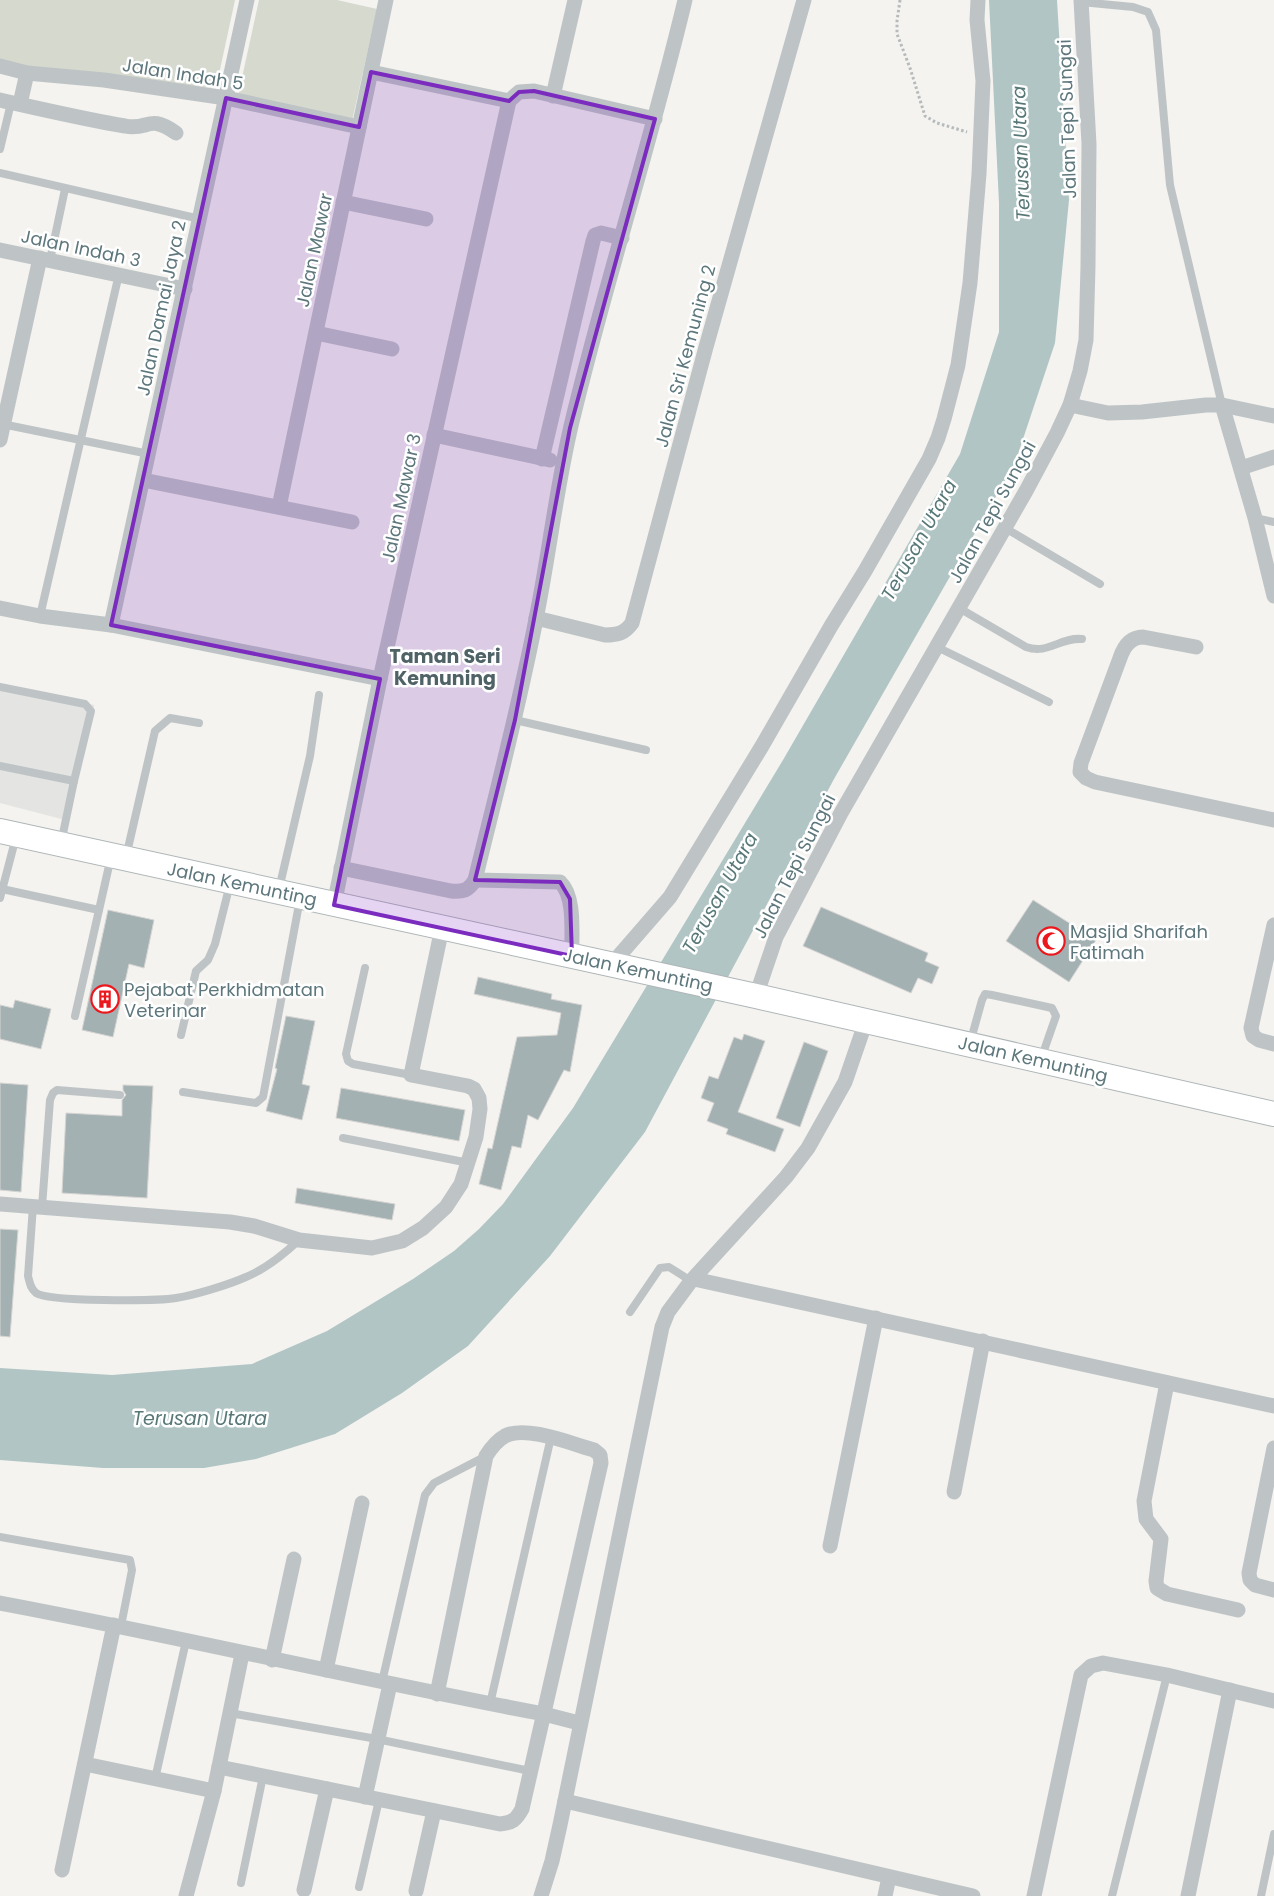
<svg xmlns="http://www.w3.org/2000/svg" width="1274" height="1896" viewBox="0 0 1274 1896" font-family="Poppins,sans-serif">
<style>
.built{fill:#e4e4e3}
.green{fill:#d5d9ce}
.water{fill:#b1c5c5}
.building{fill:#a4b1b3;stroke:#d5d4d2}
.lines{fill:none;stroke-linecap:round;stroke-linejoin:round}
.primary-casing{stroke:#afb6b8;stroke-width:26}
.path{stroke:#b5babb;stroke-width:3;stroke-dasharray:2.5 2.5;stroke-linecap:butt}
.lane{stroke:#bec4c6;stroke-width:8}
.street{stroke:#bec4c6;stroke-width:15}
.primary{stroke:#fff;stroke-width:24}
.marked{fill:#7b2cbf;fill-opacity:0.2;stroke:#7b2cbf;stroke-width:4;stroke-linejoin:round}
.labels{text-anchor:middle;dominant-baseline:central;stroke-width:5;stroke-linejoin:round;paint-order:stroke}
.street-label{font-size:18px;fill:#5d777c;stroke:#fff}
.poi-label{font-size:18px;fill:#5d777c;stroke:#fff;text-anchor:start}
.water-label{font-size:19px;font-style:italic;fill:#587878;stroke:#fff}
.neighbourhood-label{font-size:19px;font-weight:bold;fill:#4f6266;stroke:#fff}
</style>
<rect width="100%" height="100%" fill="#f4f3ef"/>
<!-- built -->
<path class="built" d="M0,684l94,21 -25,116 -69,-18z"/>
<!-- green -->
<g class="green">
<path d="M0,0h235l-19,88 -157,-14 -59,-10z"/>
<path d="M259,0h78l40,9 -25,112 -114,-25z"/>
</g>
<!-- water -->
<path class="water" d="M989,0h68l12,200 -14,143 -40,120 -181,316 -189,353 -95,124 -82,90 -66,47 -67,41 -79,25 -52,9h-101l-103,-8v-92l112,7 140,-11 75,-33 86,-52 41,-28 25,-22 24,-25 70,-96 210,-348 177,-306 39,-122v-129z"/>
<!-- building -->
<g class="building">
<path d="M1033,900l63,40 -27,42 -63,-41z"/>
<path d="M821,907l107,46 -3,8 14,6 -7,17 -14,-6 -7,15 -108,-47z"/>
<path d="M108,910l46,10 -10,48 -15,-4 -16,73 -31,-7z"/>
<path d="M478,977l74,17 -1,5 31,6 -12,67 -6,-2 -26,50 -10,-5 -7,33 -9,-2 -11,44 -22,-6 9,-36 4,1 25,-112 40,-2 4,-22 -87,-19z"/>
<path d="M15,1000l36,9 -10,40 -41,-10v-34l13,3z"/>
<path d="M286,1016l29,5 -13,63 8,2 -8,34 -36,-9 11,-42 -2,-1z"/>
<path d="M744,1034l21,7 -27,71 46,17 -9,23 -49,-18 2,-5 -21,-8 7,-18 -13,-5 8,-22 9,3 16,-42 8,3z"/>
<path d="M804,1042l24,9 -28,76 -24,-9z"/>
<path d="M0,1083l28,2 -7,107 -21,-2z"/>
<path d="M123,1085l30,1 -6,112 -85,-5 4,-80 56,3v-16l4,-5 -3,-5z"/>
<path d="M341,1088l124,22 -6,31 -123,-23z"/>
<path d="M297,1188l98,16 -3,16 -97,-17z"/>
<path d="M0,1229l18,1 -8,107 -10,-1z"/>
</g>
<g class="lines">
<!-- primary casing -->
<g class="primary-casing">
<path id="primary" d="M0,831l756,165 518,118"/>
</g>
<!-- path -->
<path class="path" d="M900,0l-3,21v13l13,34 15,48 12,7 30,9"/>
<!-- lane -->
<g class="lane">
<path d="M1081,2l52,5 15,5 8,18 14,155 52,220"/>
<path d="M0,149l11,-46"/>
<path d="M0,173l200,46"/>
<path d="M50,260l15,-71"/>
<path d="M2,424l147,30"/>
<path d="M1255,518l19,4"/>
<path d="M1005,528l95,56"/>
<path d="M959,608l67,39c22,8 34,-10 56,-8"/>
<path d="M40,616l79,-342"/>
<path d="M937,647l112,55"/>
<path d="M0,687l85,17 6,7 -17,70 -13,62"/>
<path d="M515,720l131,30"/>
<path d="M0,766l74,15"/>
<path d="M126,857l29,-126 15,-13 29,5"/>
<path d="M2,889l97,21"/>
<path d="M279,889l31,-133 9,-61"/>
<path d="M0,898l16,-61"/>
<path d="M365,968l-19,86 2,7 5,3 58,11"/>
<path d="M75,1016l36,-159"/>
<path d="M181,1035l15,-64 12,-11 7,-16 15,-60"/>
<path d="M970,1043l12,-43 3,-6 7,1 60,13 4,8 -15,43"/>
<path d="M183,1092l73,11 7,-6 37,-198"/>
<path d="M343,1138l126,25"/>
<path d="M33,1206l-5,70c2,7 2,12 8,17 12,9 122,8 140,5 19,-3 52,-13 70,-21 20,-8 37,-22 53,-37"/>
<path d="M42,1207l8,-107 3,-7 4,-3 63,5"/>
<path d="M630,1312l30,-44 9,-1 22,14"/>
<path d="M0,1537l130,23 2,10 -11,56"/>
<path d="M382,1682l43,-187 9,-12 52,-27"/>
<path d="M490,1704l61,-267"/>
<path d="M230,1713l147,26 153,32"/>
<path d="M155,1779l31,-138"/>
<path d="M241,1883l22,-107"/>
<path d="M359,1887l20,-87"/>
<path d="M1112,1896l55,-221"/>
<path d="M1261,1896l13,-62"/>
</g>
<!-- street -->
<g class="street">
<path d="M0,66l27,7 77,7 122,18 133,29"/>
<path d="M371,72l138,29"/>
<path d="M553,96l22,-96"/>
<path d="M0,100c42,9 83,19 125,26 24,5 23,-13 51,7"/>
<path d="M20,104l7,-31"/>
<path d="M343,202l83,17"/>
<path d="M0,250l185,39"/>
<path d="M316,333l76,16"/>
<path d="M1070,405l38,8 34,-1 64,-7h16l52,11"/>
<path d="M1222,405l33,113 19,78"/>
<path d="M434,435l116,25"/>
<path d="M0,440l40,-182"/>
<path d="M542,459l51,-218 2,-6 6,-2 21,5"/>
<path d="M1241,468l33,-11"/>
<path d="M143,480l209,42"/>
<path d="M279,507l107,-507"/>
<path d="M0,608l40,8 71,9 269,54"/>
<path d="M536,618l69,17c13,0 20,-2 27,-12l74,-276 98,-347"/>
<path d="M111,625l136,-625"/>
<path d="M1196,647l-53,-10c-12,0 -19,9 -23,21l-39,105 -1,9 6,6 9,4 179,38"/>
<path d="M341,868l110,23c12,1 17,0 24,-11 21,-86 44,-173 61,-261 13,-64 20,-129 35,-193 34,-143 80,-283 114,-426"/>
<path d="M475,880l85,2c16,15 11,53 12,74"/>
<path d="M334,905l46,-226 129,-578 10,-9 15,-1 121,28"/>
<path d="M1274,925l-23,103 2,8 6,4 15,4"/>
<path d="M611,965l59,-68 92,-151 69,-120 34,-55 64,-112 9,-21 6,-19 14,-54 12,-82 9,-109 4,-93 -6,-61 1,-20"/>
<path d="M756,996l20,-59 65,-124 185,-322 31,-58 13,-28 10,-34 6,-31 2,-74 1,-122 -8,-144"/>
<path d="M0,1204l230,18 24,4 45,14 73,8 30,-7 21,-13 23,-21 15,-23 15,-47 4,-28 -1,-11 -5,-9 -6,-3 -57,-11 31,-147"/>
<path d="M694,1279l580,127"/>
<path d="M1167,1383l-23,118 2,18 15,20 -5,42 1,7 10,6 71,16"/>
<path d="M1274,1448l-25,125 1,7 5,5 19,5"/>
<path d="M954,1492l29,-151"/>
<path d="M830,1546l46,-228"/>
<path d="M0,1603c182,34 362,77 544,111l35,9"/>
<path d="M272,1660l22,-101"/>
<path d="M326,1670l36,-167"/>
<path d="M85,1764l129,27"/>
<path d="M219,1767l281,57c12,-1 16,-4 22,-15l79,-346 -1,-8 -6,-5c-22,-6 -68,-25 -89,-14 -9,5 -14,12 -19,20l-49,238"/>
<path d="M365,1797l25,-113"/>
<path d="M565,1801l408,95"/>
<path d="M62,1870l52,-245"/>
<path d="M304,1890l23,-101"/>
<path d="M416,1891l18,-80"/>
<path d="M186,1896l28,-105 28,-137"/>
<path d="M541,1896l11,-35 8,-36 102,-498 6,-15 23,-31 95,-104 22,-29 37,-66 21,-61"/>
<path d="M885,1896l4,-19"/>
<path d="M1034,1896l47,-221 10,-9 12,-3 64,12 107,26"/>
<path d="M1188,1896l42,-206"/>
</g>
<!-- primary -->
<use href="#primary" class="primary"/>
</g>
<!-- marked area -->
<path class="marked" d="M371,72l138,29 10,-9 15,-1 121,28 -85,309 -55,292 -40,160 85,2 10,17 2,57 -238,-51 46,-226 -269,-54 115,-527 133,29z"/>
<!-- icons -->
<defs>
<g id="mosque-ring" transform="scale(1.4375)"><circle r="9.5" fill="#fff" stroke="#eb181e" stroke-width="1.5"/><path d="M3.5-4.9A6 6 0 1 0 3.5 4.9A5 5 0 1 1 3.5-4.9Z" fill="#eb181e"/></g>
<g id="building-ring" transform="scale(1.4375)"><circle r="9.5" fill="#fff" stroke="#eb181e" stroke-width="1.5"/><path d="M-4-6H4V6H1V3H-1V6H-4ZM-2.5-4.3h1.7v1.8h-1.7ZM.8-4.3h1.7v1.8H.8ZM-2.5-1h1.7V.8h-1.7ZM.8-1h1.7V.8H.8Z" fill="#eb181e"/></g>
</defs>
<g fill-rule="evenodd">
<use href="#mosque-ring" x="1051" y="941"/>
<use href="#building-ring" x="105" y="999"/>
</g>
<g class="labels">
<!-- street labels -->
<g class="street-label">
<text transform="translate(183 74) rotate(9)">Jalan Indah 5</text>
<text transform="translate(1067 119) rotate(-92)">Jalan Tepi Sungai</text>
<text transform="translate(81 248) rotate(12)">Jalan Indah 3</text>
<text transform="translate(314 250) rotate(-78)">Jalan Mawar</text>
<text transform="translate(161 308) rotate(-78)">Jalan Damai Jaya 2</text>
<text transform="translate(685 356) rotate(-75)">Jalan Sri Kemuning 2</text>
<text transform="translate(401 498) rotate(-78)">Jalan Mawar 3</text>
<text transform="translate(992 512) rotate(-61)">Jalan Tepi Sungai</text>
<text transform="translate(794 866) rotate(-63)">Jalan Tepi Sungai</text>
<text transform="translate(242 884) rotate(12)">Jalan Kemunting</text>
<text transform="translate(638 970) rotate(12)">Jalan Kemunting</text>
<text transform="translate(1033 1059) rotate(13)">Jalan Kemunting</text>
</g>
<!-- poi labels -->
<g class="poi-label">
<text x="1070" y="931">Masjid Sharifah<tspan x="1070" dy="21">Fatimah</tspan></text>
<text x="124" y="989">Pejabat Perkhidmatan<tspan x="124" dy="21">Veterinar</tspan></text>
</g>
<!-- water labels -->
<g class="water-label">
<text transform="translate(1021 153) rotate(-92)">Terusan Utara</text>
<text transform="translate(919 540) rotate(-61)">Terusan Utara</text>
<text transform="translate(720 893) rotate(-61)">Terusan Utara</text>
<text x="200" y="1418">Terusan Utara</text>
</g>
<!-- neighbourhood labels -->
<g class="neighbourhood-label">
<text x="445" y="656">Taman Seri<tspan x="445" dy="22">Kemuning</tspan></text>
</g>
</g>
</svg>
